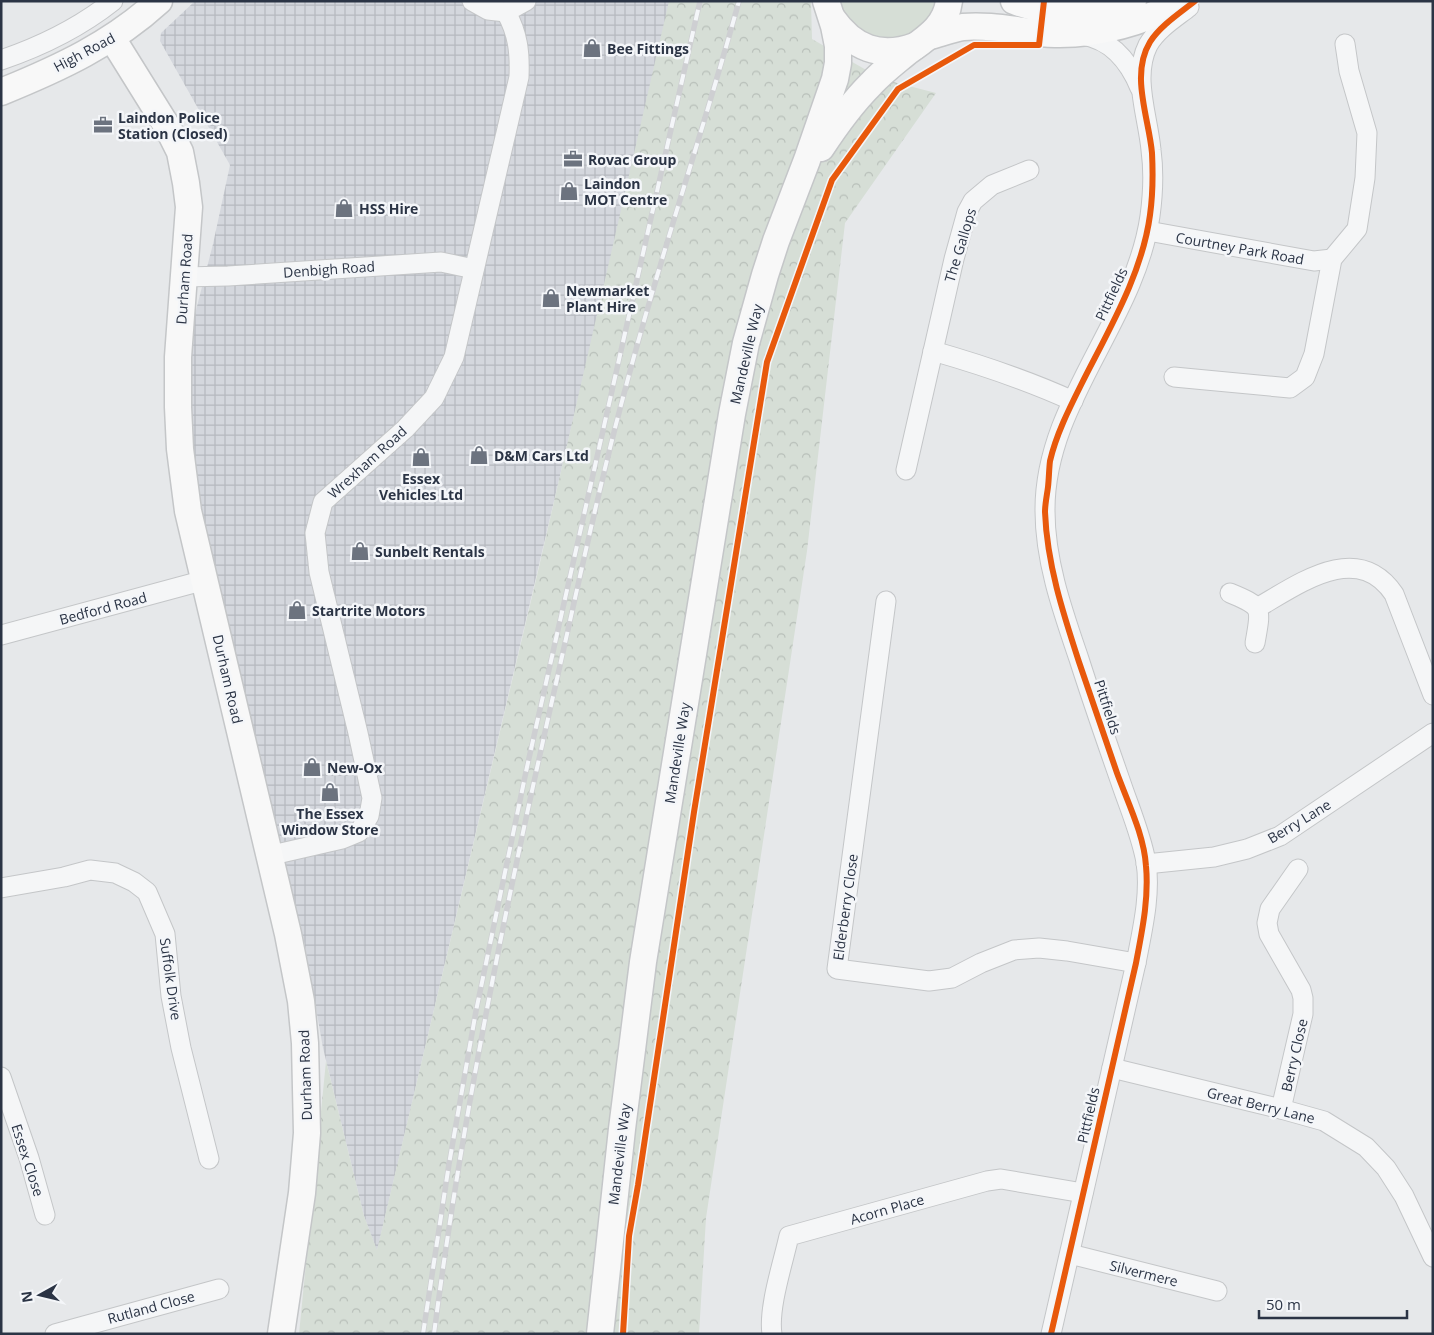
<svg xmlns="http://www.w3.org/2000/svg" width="1434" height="1335" viewBox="0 0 1434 1335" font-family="'Open Sans',sans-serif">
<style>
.industrial{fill:url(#industrial-grid)}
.green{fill:#d6ded6}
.forest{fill:url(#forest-crowns)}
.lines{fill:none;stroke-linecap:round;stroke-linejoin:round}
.street-casing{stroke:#c4c6c8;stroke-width:21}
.secondary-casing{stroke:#c4c6c8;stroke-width:29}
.street{stroke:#f5f6f7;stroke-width:19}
.secondary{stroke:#f8f8f8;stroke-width:26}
.rail-casing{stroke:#cecfd2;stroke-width:5.5}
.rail{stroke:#f4f6f9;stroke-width:4;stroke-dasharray:11;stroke-linecap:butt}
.cycleway-casing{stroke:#f4f6f9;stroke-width:9}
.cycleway{stroke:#e8590c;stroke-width:6}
.labels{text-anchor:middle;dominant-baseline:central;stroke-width:5;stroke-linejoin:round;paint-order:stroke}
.poi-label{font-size:14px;font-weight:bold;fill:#2b3445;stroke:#f4f6f9;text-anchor:start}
.street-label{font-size:14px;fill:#2b3445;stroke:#f4f6f9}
</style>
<defs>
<pattern id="industrial-grid" width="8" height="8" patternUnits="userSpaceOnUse" patternTransform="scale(1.25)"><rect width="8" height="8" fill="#d4d7dd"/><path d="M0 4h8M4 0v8" fill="none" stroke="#b6b9bf"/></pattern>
<pattern id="forest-crowns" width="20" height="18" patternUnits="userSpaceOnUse" patternTransform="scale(1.25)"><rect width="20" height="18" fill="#d6ded6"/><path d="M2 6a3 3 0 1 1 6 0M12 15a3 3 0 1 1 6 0" fill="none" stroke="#b8bfb9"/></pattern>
</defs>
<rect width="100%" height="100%" fill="#e6e8ea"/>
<!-- industrial -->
<path class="industrial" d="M195,1h477l-295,1250 -13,-35 -41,-168 -18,-102 -97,-397 -12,-79 -7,-71 5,-81 19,-74 17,-79 -70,-124 1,-8z"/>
<!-- green -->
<path class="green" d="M839,1h99c-2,5 -4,10 -7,15 -16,25 -52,29 -75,11 -8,-6 -13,-16 -17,-26z"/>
<!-- forest -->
<path class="forest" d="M669,1h142l1,38 70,40 54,14 -91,130 -38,328 -101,667 -7,116h-400l27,-273 38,155 13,34 162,-683z"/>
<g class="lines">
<!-- street casing -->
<g class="street-casing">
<g id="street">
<path d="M472,1l16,9 18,2"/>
<path d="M1082,35c30,5 47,26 58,53"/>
<path d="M1,60c41,-14 78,-32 112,-59"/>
<path d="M1148,231l166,30 18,-2"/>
<path d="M184,277l44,-1 213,-14 33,7"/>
<path d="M933,351c49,14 94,29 140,50"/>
<path d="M1174,377l116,11 15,-11 9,-23 18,-95 25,-30 8,-51 2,-45 -18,-62 -4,-27"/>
<path d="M906,470l48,-211 13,-47 6,-11 19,-16 37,-15"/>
<path d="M1230,593c34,14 31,15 25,50"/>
<path d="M886,601l-49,368 92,12 23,-3 29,-15 33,-13 25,-2 28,3 69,12"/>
<path d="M1257,608c42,-24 100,-68 137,-14l39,101"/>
<path d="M1,635l204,-55"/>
<path d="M268,856l74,-17 17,-7 10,-16 3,-18 -14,-65 -39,-161 -4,-39 8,-31 82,-73 29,-31 20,-41 65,-280c1,-25 -1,-43 -13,-65l20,-11"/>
<path d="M1146,864l68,-7 33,-8 33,-13 153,-103"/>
<path d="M1,888l63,-11 26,-7 25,3 19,9 13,10 18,42 6,62 10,52 28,111"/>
<path d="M1112,1068l169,41 43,12 42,26 20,21 18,28 29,61"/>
<path d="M1,1077l28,81 16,57"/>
<path d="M1281,1109l22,-95v-16l-2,-8 -32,-56 -2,-11 3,-14 28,-40"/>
<path d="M1070,1254l147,37"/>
<path d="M55,1334l164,-45"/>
<path d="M772,1334c-4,-26 11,-71 17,-98l198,-55 14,-2 82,14"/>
<path d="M1051,1334l85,-371c6,-32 15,-68 10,-101 -5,-28 -17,-55 -26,-82 -14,-40 -28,-80 -41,-121 -16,-47 -34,-97 -34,-148 -1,-108 90,-190 105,-295 3,-22 4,-44 1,-66 -3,-34 -19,-73 -3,-105 9,-16 27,-27 41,-38"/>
</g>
</g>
<!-- secondary casing -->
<g class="secondary-casing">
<g id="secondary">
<path d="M1014,1c38,15 81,13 119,0"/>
<path d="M832,18c21,30 48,41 83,28"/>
<path d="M930,36c11,-3 22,-7 33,-9 30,-3 62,6 92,7 46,1 88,-12 129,-33"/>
<path d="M112,38l56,90 12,24 6,31 3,24 -11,150v50l2,42 8,62 100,423 13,67 4,42 2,90 -5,60 -21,141"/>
<path d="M1,92c59,-24 111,-48 158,-91"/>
<path d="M821,148c15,-23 31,-45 50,-64 11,-12 23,-21 35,-31 19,-14 40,-26 43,-52"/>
<path d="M600,1334l22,-205 21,-167 89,-548 14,-71 19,-68 11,-34 31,-81 28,-81 3,-16v-17l-4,-20 -8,-25"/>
</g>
</g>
<!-- street -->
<use href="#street" class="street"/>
<!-- secondary -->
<use href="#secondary" class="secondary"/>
<!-- rail casing -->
<g class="rail-casing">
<g id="rail">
<path d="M423,1334l26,-170 27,-153 51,-244 173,-766"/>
<path d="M434,1334c28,-216 72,-430 120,-642 23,-101 44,-202 71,-302 34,-130 78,-258 114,-389"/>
</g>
</g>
<!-- rail -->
<use href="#rail" class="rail"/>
<!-- cycleway casing -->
<g class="cycleway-casing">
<g id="cycleway">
<path d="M623,1334l6,-98 9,-51 56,-373 73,-450 65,-182 66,-91 76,-44h65l5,-44"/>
<path d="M1051,1334l85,-371c6,-32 13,-64 10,-97 -2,-31 -18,-63 -29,-93 -13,-37 -25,-74 -38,-111 -16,-49 -32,-98 -34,-150 0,-8 2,-17 3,-25 1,-9 1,-18 2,-26 6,-26 19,-52 31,-76 27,-54 61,-110 69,-170 3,-21 3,-42 2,-62 -3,-35 -22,-78 -2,-111 10,-16 30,-29 45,-41"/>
</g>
</g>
<!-- cycleway -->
<use href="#cycleway" class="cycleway"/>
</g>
<!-- icons -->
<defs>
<g id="shop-bare" transform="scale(1.5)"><path d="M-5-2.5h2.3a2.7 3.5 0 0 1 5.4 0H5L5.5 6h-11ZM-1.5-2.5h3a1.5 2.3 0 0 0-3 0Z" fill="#6c737f" stroke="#f4f6f9" stroke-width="2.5" paint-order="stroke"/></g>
<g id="office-bare" transform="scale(1.5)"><path d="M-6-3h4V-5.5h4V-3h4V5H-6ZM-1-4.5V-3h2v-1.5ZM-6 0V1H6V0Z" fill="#6c737f" stroke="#f4f6f9" stroke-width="2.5" paint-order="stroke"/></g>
</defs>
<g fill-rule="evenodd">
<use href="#shop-bare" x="592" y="48"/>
<use href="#office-bare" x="103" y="125"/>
<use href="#office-bare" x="573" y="159"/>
<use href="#shop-bare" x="569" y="191"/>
<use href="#shop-bare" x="344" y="208"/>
<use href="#shop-bare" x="551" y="298"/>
<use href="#shop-bare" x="479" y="455"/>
<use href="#shop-bare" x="421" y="457"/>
<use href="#shop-bare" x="360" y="551"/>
<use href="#shop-bare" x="297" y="610"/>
<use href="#shop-bare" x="312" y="767"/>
<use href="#shop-bare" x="330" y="792"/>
</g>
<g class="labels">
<!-- poi labels -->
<g class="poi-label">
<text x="607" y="48">Bee Fittings</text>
<text x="118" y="117">Laindon Police<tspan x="118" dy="16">Station (Closed)</tspan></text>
<text x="588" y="159">Rovac Group</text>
<text x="584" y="183">Laindon<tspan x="584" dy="16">MOT Centre</tspan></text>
<text x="359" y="208">HSS Hire</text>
<text x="566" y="290">Newmarket<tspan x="566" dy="16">Plant Hire</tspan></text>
<text x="494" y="455">D&amp;M Cars Ltd</text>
<text x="421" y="478" text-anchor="middle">Essex<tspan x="421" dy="16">Vehicles Ltd</tspan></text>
<text x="375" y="551">Sunbelt Rentals</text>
<text x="312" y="610">Startrite Motors</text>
<text x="327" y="767">New-Ox</text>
<text x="330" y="813" text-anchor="middle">The Essex<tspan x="330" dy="16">Window Store</tspan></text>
</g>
<!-- street labels -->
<g class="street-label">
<text transform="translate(84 52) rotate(-28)">High Road</text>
<text transform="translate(960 245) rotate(-73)">The Gallops</text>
<text transform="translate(1240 248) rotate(10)">Courtney Park Road</text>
<text transform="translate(329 269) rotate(-4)">Denbigh Road</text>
<text transform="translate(184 279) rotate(-86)">Durham Road</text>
<text transform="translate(1111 294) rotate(-65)">Pittfields</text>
<text transform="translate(746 354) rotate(-77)">Mandeville Way</text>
<text transform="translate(367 462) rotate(-42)">Wrexham Road</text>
<text transform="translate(103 608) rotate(-15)">Bedford Road</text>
<text transform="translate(228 679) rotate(77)">Durham Road</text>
<text transform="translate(1108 707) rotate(72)">Pittfields</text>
<text transform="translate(677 753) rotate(-81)">Mandeville Way</text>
<text transform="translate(1299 821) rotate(-31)">Berry Lane</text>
<text transform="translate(845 907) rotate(-82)">Elderberry Close</text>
<text transform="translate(171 979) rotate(82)">Suffolk Drive</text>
<text transform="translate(1294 1055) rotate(-77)">Berry Close</text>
<text transform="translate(305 1075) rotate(-92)">Durham Road</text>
<text transform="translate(1261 1105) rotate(14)">Great Berry Lane</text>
<text transform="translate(1088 1115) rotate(-77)">Pittfields</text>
<text transform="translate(619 1154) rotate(-83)">Mandeville Way</text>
<text transform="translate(28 1160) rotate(72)">Essex Close</text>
<text transform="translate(887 1209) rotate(-16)">Acorn Place</text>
<text transform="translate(1144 1273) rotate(14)">Silvermere</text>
<text transform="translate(151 1307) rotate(-15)">Rutland Close</text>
</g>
</g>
<!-- border -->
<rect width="1434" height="1335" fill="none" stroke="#2b3445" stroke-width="5"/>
<!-- north arrow -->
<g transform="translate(40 1295) rotate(262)" stroke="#f4f6f9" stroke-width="4" paint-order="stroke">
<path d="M0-4L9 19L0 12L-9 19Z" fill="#2b3445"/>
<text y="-8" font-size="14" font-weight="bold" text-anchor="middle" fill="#2b3445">N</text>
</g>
<!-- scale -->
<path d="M1259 1310v8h148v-8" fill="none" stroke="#2b3445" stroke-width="2.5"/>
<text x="1266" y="1310" font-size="15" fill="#2b3445" stroke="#f4f6f9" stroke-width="4" paint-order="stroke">50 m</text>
</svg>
